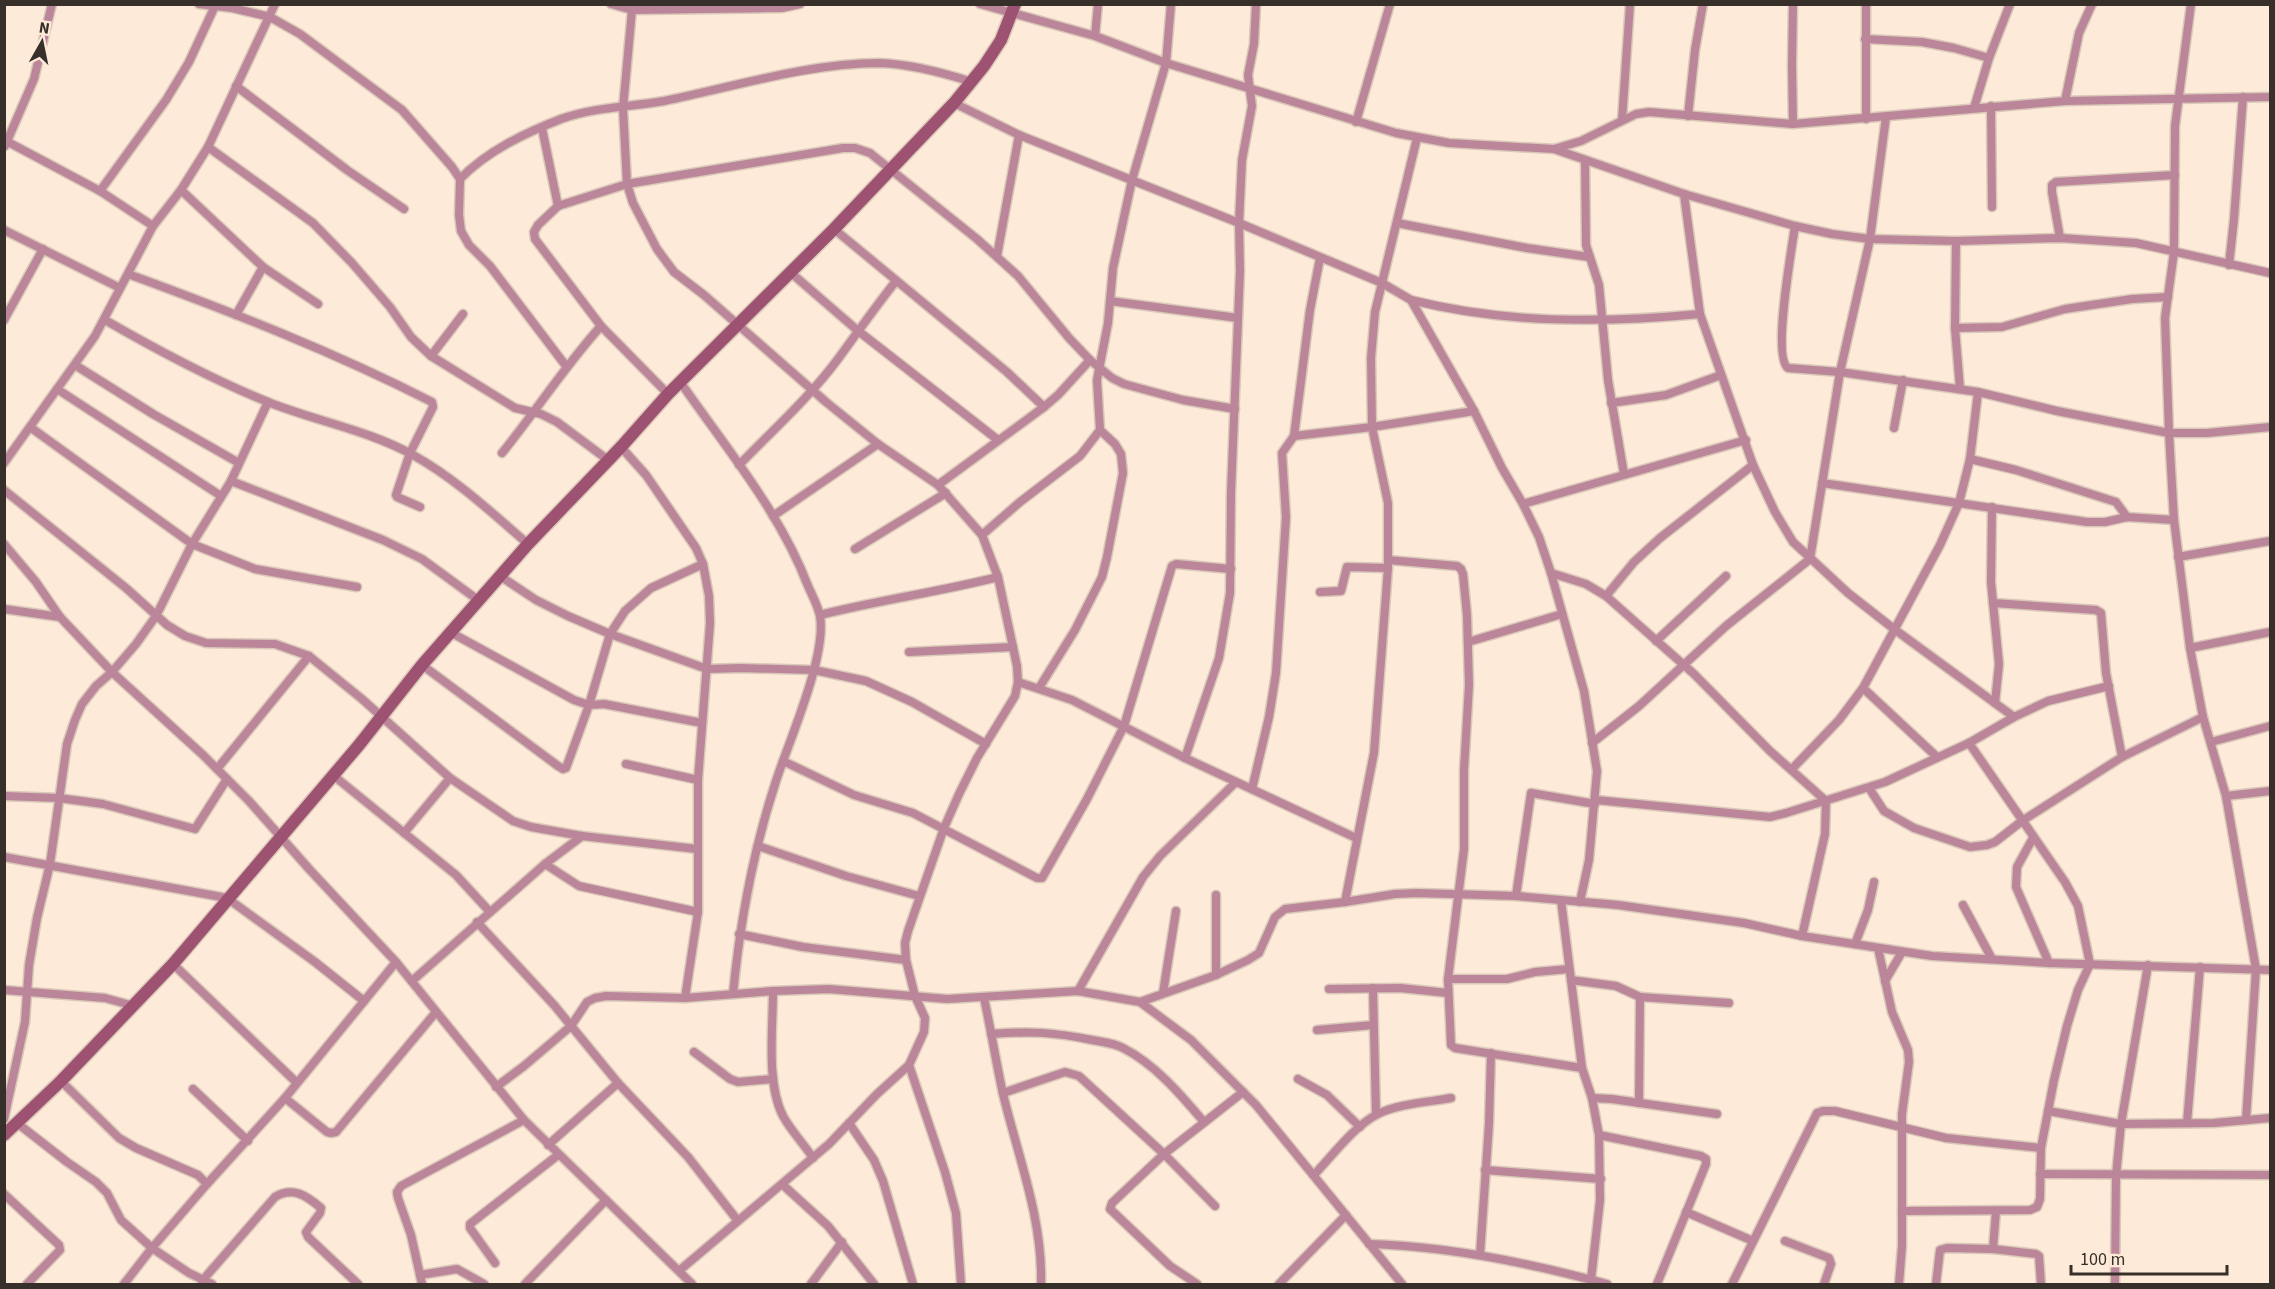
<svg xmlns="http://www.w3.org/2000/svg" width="2275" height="1289" viewBox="0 0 2275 1289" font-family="'Source Sans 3',sans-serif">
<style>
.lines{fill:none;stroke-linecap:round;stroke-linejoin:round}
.street-casing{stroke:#dac8b9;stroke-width:11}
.secondary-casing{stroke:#dac8b9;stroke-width:15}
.street{stroke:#bb869a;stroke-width:8}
.secondary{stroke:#9e5272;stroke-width:12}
</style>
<rect width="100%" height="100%" fill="#feead9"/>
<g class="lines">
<!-- street casing -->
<g class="street-casing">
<g id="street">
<path d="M199,4l33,4 38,9 30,17 102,76 50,57 8,12 -1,36 2,16 8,14 21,21 76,100"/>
<path d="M611,4l21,6 150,-2 18,-4"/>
<path d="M980,4l115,32 71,27 230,70 53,10 105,6 130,45 111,32 37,8 38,5 86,2 104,-3 76,5 134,30"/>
<path d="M2191,4l-16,122 -1,126 -9,66 4,115 5,87 16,128 13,69 23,79 30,173 -10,151"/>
<path d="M632,10l-9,98 4,76 6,19 24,46 17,23 30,23 122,107 52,42 60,41 44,50 16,42 19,89 1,16 -3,14 -38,62 -18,36 -15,34 -36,103 -3,12 1,17 9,36 10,22 -1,14 -15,33 -32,29 -48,50 -149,126"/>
<path d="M1095,36l3,-32"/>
<path d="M1865,39l57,3 32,6 35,10"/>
<path d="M236,86l111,84 57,39"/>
<path d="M2065,101l14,-68 13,-29"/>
<path d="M954,103l65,32 220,88 143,60 29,17 63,111 28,57 21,36 16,33 12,36 33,118 13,80 -8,89 -9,42"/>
<path d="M1991,106l1,101"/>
<path d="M1974,108l15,-50 21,-54"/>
<path d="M1688,116l7,-66 8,-46"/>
<path d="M1866,119v-115"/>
<path d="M1622,120l8,-116"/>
<path d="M1356,122l34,-118"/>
<path d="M1793,124l-1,-59 1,-61"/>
<path d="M542,128l16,78"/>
<path d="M8,142l92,49 53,35"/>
<path d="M5,146l29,-67 18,-75"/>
<path d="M208,147l105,76 39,40 38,44 21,30 20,19 84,52 26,6 16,8 51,38"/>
<path d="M1554,149l27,-8 55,-27 13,-2 144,12 272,-23 205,-4"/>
<path d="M1585,160l1,85 13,40 9,95 16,94"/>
<path d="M460,179c27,-28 65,-46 101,-60 33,-12 69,-12 103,-18 69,-14 145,-38 215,-38 32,1 62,9 93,19"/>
<path d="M181,190l82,77 55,37"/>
<path d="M100,191l66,-91 23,-38 26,-56"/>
<path d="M1684,194l16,120 53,151 22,47 18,30 55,51 46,36 120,88"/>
<path d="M1397,223l130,25 62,9"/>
<path d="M1795,226c-3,22 -23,131 -7,142l52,4 138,20 79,19 112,22h38l63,-6"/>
<path d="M834,229l173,143 37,35"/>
<path d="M4,230l116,58"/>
<path d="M2060,238l-8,-46v-7l4,-3 119,-7"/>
<path d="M1956,241l-1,87 5,61"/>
<path d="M997,256l22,-121"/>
<path d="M2229,265l5,-46 9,-122"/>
<path d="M790,272l67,58 141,110"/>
<path d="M128,274c104,38 206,78 304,128l1,5 -23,46 -14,42 1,2 23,10"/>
<path d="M1411,300c95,24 192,23 289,14"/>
<path d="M1110,301l128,17"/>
<path d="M236,315l27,-48"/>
<path d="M4,320l39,-71"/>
<path d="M105,320c52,30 106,59 163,82 47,19 100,28 145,53 43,24 78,57 115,89"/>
<path d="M1955,328l47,-1 63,-18 67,-10 36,-2"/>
<path d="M431,356l32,-42"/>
<path d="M75,365l78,49 86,49"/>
<path d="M681,383c45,65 99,129 127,203 4,9 10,20 12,30 7,40 -31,125 -44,165 -23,70 -36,141 -43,213"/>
<path d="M57,389l164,107"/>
<path d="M668,394l-67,-68 -66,-87 -1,-7 4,-7 20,-19 69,-22 216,-36h12l15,5 107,86 41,37 51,62 21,22 22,18 12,6 59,16 52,9"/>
<path d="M1611,403l55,-8 55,-20"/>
<path d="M30,427l162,117 63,25 102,18"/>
<path d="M1894,428l9,-48"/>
<path d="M1294,436l78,-9 102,-16"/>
<path d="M621,447l25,28 50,73 7,16 6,32 1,27 -12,157v132l-13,86"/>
<path d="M502,453c34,-42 63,-87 99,-127"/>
<path d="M1970,459l46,11 100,32 11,15"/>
<path d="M4,463l91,-127 58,-110 28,-36 27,-43 67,-143"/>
<path d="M739,465c33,-34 70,-67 99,-106 19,-26 38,-53 58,-78"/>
<path d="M231,481l152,59 39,19 56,41"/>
<path d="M1822,483l265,39h18l22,-5 47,3"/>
<path d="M938,485l106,-78 14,-12 32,-35"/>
<path d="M4,490l122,98 41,37 18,11 21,7 69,1 34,12 53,43 88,79 63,43 18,6 51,9 115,13"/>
<path d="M1523,504l223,-64"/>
<path d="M1992,507l-1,75 8,82 -4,39"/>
<path d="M773,516l105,-72"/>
<path d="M982,535l38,-33 60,-46 20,-26 -3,-50 11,-57 5,-55 19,-88 34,-117 5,-59"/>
<path d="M4,544l32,38 24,35 52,55 91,83 46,46 61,69 86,92 128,158 168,164"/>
<path d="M855,549l91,-56"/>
<path d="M2178,557l92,-16"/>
<path d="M1388,560l69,6 4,3 2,5 4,41 2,70 -5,85v79l-16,130 3,66 4,3 127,20"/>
<path d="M1551,573l35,11 20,12 88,78 76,77 56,50 -1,33 -23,102"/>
<path d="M500,576l36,24 32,16 42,18 97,35 34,-1 73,2 52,11 46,21 74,42"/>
<path d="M1320,592l21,-1 6,-24 41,1"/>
<path d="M1606,596l28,-34 26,-24 93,-73"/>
<path d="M1993,603l103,7 5,3 5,60 16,84"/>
<path d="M4,609l56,8"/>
<path d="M820,615c59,-15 119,-23 178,-38"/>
<path d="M450,632l124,68 15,5 15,-1 98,19"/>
<path d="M1656,641l70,-65"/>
<path d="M1468,642l94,-28"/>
<path d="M2190,648l80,-16"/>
<path d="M909,652l104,-5"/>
<path d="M422,665l136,101 5,3 3,-1 23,-63 21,-71 15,-23 26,-23 52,-24"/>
<path d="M1018,682l54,18 113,58 171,80"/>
<path d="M1039,688l36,-58 27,-53 5,-20 16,-84 -2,-19 -6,-10 -15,-14"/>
<path d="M1863,688l74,69"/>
<path d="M2211,742l59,-16"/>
<path d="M1592,743l47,-37 87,-80 84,-67 30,-187 30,-133 16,-122"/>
<path d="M1185,758l34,-100 11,-65 1,-101 9,-221 -1,-48 3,-63 10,-54 -4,-31 6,-31 2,-40"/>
<path d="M783,761l71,34 59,18 124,65h5l45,-79 37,-73 48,-160 4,-2 55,5"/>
<path d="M626,764l72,16"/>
<path d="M217,769l92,-113"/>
<path d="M1792,769l47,-49 24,-32 77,-143 19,-42 11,-44 8,-67"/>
<path d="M334,776l122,99 34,37"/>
<path d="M1869,788l15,23 30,17 56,19 17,-2 8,-3 27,-21 100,-64 81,-40"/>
<path d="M1252,789l17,-72 7,-44 10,-156 -4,-64 12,-17 16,-126 10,-52"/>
<path d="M4,796l55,2 44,6 92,25 32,-50"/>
<path d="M2226,796l44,-5"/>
<path d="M1596,800l174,17 16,-4 99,-31 84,-39 45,-26 34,-16 61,-15"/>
<path d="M404,833l46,-55"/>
<path d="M2033,838l-16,29 -1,20 33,76"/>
<path d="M758,846l88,30 73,20"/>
<path d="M4,857l223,41 88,64 49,39"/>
<path d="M545,864l34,22 119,26"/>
<path d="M1516,896l15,-103 64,11"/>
<path d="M1561,900l21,168 10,30 7,37 1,65 -9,80"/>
<path d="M1345,902l29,-149 14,-185v-65l-16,-76 -1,-69 4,-46 42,-174"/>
<path d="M1963,905l29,54"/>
<path d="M477,922l77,83 64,78 70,74 50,64"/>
<path d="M739,934l64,13 103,13"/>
<path d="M1855,944l13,-34 6,-28"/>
<path d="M1878,948l14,64 16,38 1,12 -7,52v132l-3,38"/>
<path d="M173,964l123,118"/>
<path d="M1216,975v-80"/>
<path d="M1448,979h59l28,-7 34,-3"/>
<path d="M1571,980l45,6 24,11 -1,106"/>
<path d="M412,981l133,-117 37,-28"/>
<path d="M1885,981l17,-29"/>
<path d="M1373,988l3,126"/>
<path d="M1329,989l71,-1 48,5"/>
<path d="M4,990l101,8 29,8"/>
<path d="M773,991c0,37 -7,92 10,125 8,15 21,28 30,42"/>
<path d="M1078,991l65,-114 17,-21 75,-73"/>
<path d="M1163,993l13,-82"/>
<path d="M1640,997l89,6"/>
<path d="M984,998c7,32 12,64 19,96 15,62 40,126 38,190"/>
<path d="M1140,1002l76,-27 32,-15 11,-7 16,-36 10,-8 60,-7 50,-8 22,-1 99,3 102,9 126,18 58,13 130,20 117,7 221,7"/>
<path d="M1317,1030l56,-5"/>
<path d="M991,1034c39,-3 62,-2 101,6 10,2 22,3 31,8 32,16 58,47 81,74"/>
<path d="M694,1052l36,27 8,3 35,-3"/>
<path d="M909,1065l36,107 11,41 5,71"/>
<path d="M1298,1079l29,16 33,32"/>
<path d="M61,1081l58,57 17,10 62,27 9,9"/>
<path d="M496,1087l28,-21 47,-40 16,-24 8,-4 11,-2 79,2 88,-7 56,-2 118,10 131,-8 62,11 51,38 65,65 146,179"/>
<path d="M193,1089l55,52"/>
<path d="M1003,1093l62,-21 14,4 85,78 51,52"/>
<path d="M285,1098l42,34 4,1 5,-1 100,-120"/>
<path d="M1592,1098l20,1 105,15"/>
<path d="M2048,1111l73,13 93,-1 56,-5"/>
<path d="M4,1119l21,-97 4,-57 8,-47 13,-54 17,-120 8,-24 7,-16 14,-18 16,-14 24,-28 20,-28 36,-72 39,-63 37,-79"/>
<path d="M17,1123l50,39 29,20 11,11 14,27 31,28 37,25 23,11"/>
<path d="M849,1123l25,37 9,21 30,103"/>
<path d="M2187,1123l13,-156"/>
<path d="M1599,1135l102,21 5,3v5l-49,120"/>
<path d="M548,1145l70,-62"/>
<path d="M1485,1170l116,9"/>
<path d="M2040,1174l230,1"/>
<path d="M1314,1175c18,-19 41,-50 64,-61 19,-10 51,-12 73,-16"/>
<path d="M783,1185l45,41 46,58"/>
<path d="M4,1194l55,51 1,5 -33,34"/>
<path d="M1902,1211l128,-1 7,-3 3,-8 1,-51 13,-68 13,-54 11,-36 12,-26 -12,-58 -13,-24 -96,-139"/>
<path d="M1686,1212l67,29"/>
<path d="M1785,1241l44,17 2,6 -7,20"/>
<path d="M1369,1244c80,2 161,19 238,40"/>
<path d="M1993,1249l3,-38"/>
<path d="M1480,1255l9,-131 2,-71"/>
<path d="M495,1263l-25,-35v-4l88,-69"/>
<path d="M420,1275l37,-6 27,15"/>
<path d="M202,1281l73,-84c18,-11 32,-1 46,11l-1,5 -14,19 2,5 50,47"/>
<path d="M124,1284l28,-36 55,-64 78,-86 111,-136"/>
<path d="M422,1284l-11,-49 -13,-37 -1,-6 4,-6 123,-66"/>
<path d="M525,1284l81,-84"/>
<path d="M811,1284l31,-42"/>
<path d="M1197,1284l-27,-18 -60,-57 2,-6 52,-49 79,-62"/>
<path d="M1279,1284l67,-69"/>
<path d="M1732,1284l85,-171 6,-2h12l111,27 95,10"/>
<path d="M1936,1284l4,-34 7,-2 46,1 43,5 3,2 2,28"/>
<path d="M2115,1284l1,-108 5,-52 27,-159"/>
</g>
</g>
<!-- secondary casing -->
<g class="secondary-casing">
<path id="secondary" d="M4,1135l57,-54 112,-117 186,-219 63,-80 106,-121 93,-97 47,-53 166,-165 120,-126 30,-37 17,-26 14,-36"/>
</g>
<!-- street -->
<use href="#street" class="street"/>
<!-- secondary -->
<use href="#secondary" class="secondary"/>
</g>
<!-- border -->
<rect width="2275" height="1289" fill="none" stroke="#372f29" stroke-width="12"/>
<!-- north arrow -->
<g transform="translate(42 42) rotate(9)" stroke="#feead9" stroke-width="4.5" paint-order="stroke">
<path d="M0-4.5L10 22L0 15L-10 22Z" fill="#372f29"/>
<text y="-9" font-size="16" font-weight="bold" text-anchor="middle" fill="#372f29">N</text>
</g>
<!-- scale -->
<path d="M2071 1265v9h156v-9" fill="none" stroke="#372f29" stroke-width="3"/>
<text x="2080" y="1265" font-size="18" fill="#372f29" stroke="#feead9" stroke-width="4.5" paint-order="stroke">100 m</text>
</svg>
